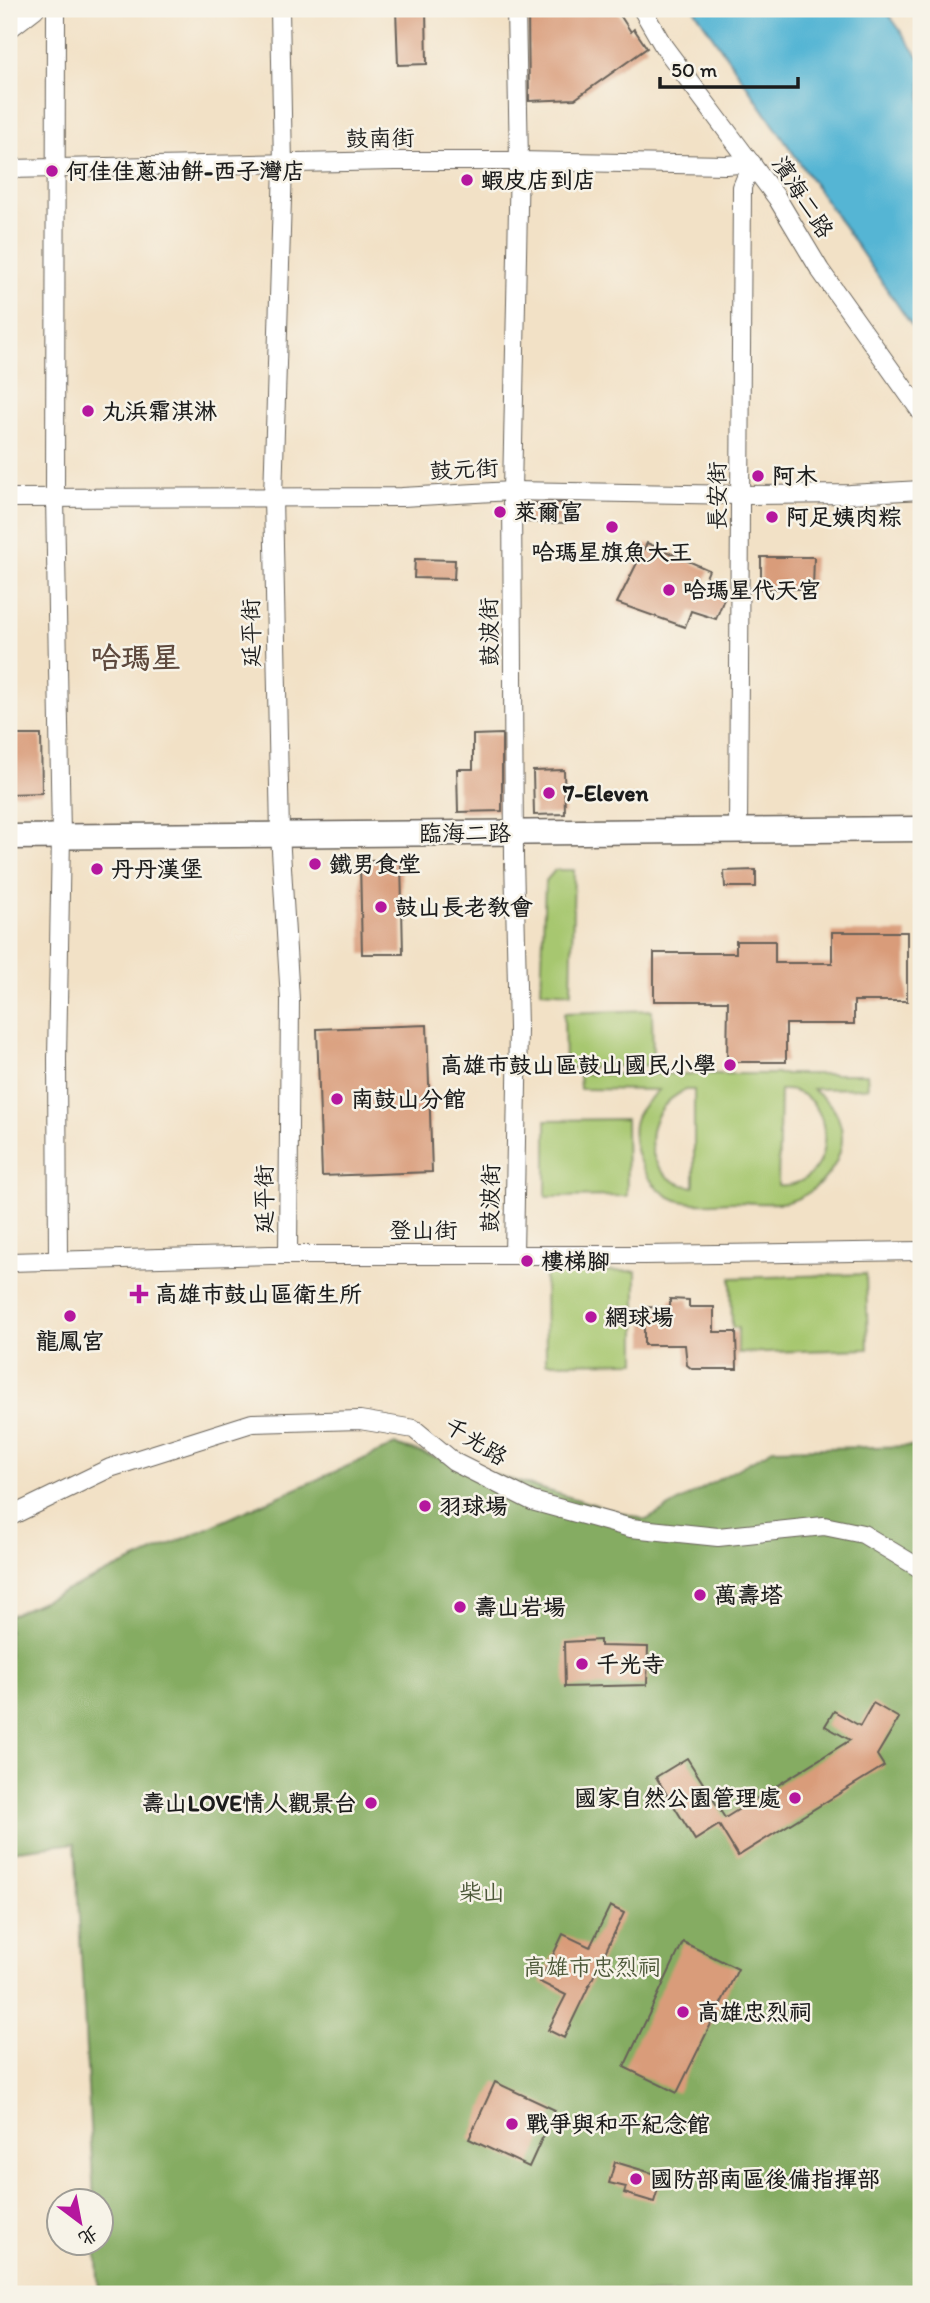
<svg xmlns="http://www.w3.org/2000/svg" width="930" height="2303" viewBox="0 0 930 2303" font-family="Itim,'LXGW WenKai TC',sans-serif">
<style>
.green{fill:#a7c76f;stroke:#627246;stroke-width:2;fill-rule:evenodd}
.forest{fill:#85ac62;stroke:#50643f;stroke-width:2}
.water{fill:#55b5d4;stroke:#386878;stroke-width:2}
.building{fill:#d99c7a}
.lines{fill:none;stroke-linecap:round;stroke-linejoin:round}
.street-casing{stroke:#676158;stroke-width:20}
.secondary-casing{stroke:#676158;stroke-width:27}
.street{stroke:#fff;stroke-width:18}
.secondary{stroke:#fff;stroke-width:24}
.poi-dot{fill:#b5179e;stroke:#f7f3e8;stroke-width:2.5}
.labels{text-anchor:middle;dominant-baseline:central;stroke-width:5;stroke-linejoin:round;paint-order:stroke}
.street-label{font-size:23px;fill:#1c1c1c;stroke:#f7f3e8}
.poi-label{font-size:23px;font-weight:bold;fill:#1c1c1c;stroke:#f7f3e8;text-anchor:start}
.park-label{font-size:23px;fill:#4d5839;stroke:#f7f3e8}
.district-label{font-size:30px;font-weight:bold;fill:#5e493d;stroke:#f7f3e8}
</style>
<rect width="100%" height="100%" fill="#f7f3e8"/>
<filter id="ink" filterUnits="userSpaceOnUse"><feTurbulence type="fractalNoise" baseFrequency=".0143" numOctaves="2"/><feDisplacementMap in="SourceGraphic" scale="14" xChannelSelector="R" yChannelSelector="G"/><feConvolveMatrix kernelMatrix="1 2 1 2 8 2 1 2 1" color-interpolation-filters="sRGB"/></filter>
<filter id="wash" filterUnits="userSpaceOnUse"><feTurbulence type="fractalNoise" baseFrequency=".00686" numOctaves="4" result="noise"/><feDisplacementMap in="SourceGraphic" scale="28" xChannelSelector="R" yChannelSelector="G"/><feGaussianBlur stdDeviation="1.57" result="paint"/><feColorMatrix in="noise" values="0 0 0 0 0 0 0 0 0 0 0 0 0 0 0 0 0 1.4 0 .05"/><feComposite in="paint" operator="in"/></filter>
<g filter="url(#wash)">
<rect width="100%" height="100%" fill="#f2e1c6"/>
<!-- green -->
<g class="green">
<path d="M555,870h19l-3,123 -30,-2 4,-109z"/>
<path d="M652,1010l1,55 -88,3 -1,-55z"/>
<path d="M579,1074h288l1,14 -56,1c11,9 22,16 27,31 13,35 -18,74 -52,82 -16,3 -37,0 -53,0 -16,0 -34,3 -49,0 -25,-4 -43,-28 -49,-52 -8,-30 2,-41 23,-60l-79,-1zM686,1090h8v97c-53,-5 -58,-76 -8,-97zM780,1090c59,-4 60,100 -2,95z"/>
<path d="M626,1119l1,77 -81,1v-77z"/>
<path d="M636,1271v91l-90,1 -1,-91z"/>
<path d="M866,1274l2,75 -130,4v-25l-6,-1 -1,-49z"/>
</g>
<!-- forest -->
<path class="forest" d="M395,1445l251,75 127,-71 148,-3v848h-822l-3,-50h6v-42l-8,-1 -19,-358 -66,8v-235z"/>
<!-- water -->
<path class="water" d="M694,9h191l36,51v279z"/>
<g id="blocks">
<!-- building -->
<g class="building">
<path d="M396,9h30l1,55 -29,1z"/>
<path d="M528,9h88l15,23 3,-3 13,19 -72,51 -46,2z"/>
<path d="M523,503h42l1,20 -42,-1z"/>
<path d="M647,543l62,27 -6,15 22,11 -9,23 -25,-8 -6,16 -68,-24z"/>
<path d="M761,557h53l-1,32h-52z"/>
<path d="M415,559l40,1 -1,19 -40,-1z"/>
<path d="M502,734v77l-44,1 -1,-43h16v-34z"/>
<path d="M9,735h32l1,58 -33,1z"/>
<path d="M564,770l1,44 -31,1 -1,-44z"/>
<path d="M401,860l2,94h-41l-2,-93z"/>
<path d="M756,870v17h-31l-1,-16z"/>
<path d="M832,932h75v69h-53v23h-68v38h-59l1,-61h-74v-48h82v-12h39v22h57z"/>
<path d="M427,1025l5,147 -110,4 -5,-147z"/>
<path d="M670,1299l19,1v7h25v25h22l1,37h-45l-5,-4 -2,-20h-41v-38l26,1z"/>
<path d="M600,1640v6l48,1 -1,38 -82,2 -1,-45z"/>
<path d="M873,1703l26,15 -22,37 7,11 -146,90 -19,-31 -24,15 -39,-63 31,-19 38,60 125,-78 -25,-14 9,-15 26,15z"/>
<path d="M610,1906l14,7 -60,125 -16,-8 18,-35 -26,-13 23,-48 27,13z"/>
<path d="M683,1942l55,27 -61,124 -53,-26z"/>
<path d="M495,2082l60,28 -26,57 -60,-28z"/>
<path d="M615,2162l47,14 -8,26 -30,-9 2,-6 -17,-4z"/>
</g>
</g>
</g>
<g filter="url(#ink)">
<use href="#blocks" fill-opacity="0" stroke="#676158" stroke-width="2"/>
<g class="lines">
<!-- street casing -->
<g class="street-casing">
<g id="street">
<path d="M56,9l-1,489 6,338 -4,223 1,201"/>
<path d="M280,9l3,156 -10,332 7,337 10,166 -2,255"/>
<path d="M642,9l22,38 113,151 43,72 101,142"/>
<path d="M9,29l26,-20"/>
<path d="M9,169l386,-8h124l207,4 26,-2 -10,24 -4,643"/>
<path d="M9,498l393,-1 110,-6 230,4 108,-1 71,-4"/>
<path d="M514,1254l4,-226 -4,-171 -2,-366 7,-330 -3,-152"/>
<path d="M9,1262l261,-7h374l277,-4"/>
<path d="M9,1517l101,-49 142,-45 108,-3 54,9 40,33 78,39 99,27 87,9 106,-11 39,8 58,35"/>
</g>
</g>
<!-- secondary casing -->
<g class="secondary-casing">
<path id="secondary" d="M9,837l912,-8"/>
</g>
<!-- street -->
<use href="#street" class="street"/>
<!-- secondary -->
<use href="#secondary" class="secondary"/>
</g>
</g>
<!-- markers -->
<g class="poi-dot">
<circle cx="52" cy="171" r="7"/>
<circle cx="467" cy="180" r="7"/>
<circle cx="88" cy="411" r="7"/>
<circle cx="758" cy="476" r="7"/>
<circle cx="500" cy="512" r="7"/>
<circle cx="772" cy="517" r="7"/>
<circle cx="612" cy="527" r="7"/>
<circle cx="669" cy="590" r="7"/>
<circle cx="549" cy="793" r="7"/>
<circle cx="315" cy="864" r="7"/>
<circle cx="97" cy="869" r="7"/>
<circle cx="381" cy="907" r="7"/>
<circle cx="730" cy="1065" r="7"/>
<circle cx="337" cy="1099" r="7"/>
<circle cx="527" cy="1261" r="7"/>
<path d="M135.5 1283.5h7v7h7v7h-7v7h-7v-7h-7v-7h7z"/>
<circle cx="70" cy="1316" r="7"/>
<circle cx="591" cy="1317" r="7"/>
<circle cx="425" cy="1506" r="7"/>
<circle cx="700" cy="1595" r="7"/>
<circle cx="460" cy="1607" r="7"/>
<circle cx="582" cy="1664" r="7"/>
<circle cx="795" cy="1798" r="7"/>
<circle cx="371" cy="1803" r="7"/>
<circle cx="683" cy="2012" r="7"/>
<circle cx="512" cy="2124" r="7"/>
<circle cx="636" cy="2179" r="7"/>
</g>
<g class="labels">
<!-- street labels -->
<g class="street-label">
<text transform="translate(380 138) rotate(-1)">鼓南街</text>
<text transform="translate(803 197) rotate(57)">濱海二路</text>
<text transform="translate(464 469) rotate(-3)">鼓元街</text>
<text transform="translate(717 496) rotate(-90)">長安街</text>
<text transform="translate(489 632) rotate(-91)">鼓波街</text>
<text transform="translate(251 633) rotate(-91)">延平街</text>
<text x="465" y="833">臨海二路</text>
<text transform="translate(490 1198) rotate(-89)">鼓波街</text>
<text transform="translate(264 1199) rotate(-90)">延平街</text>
<text x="423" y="1230">登山街</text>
<text transform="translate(476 1441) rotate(32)">千光路</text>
</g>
<!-- poi labels -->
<g class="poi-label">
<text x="66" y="171">何佳佳蔥油餅-西子灣店</text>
<text x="481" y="180">蝦皮店到店</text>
<text x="102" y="411">丸浜霜淇淋</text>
<text x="772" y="476">阿木</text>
<text x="514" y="512">萊爾富</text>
<text x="786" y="517">阿足姨肉粽</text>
<text x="612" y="552" text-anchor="middle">哈瑪星旗魚大王</text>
<text x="683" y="590">哈瑪星代天宮</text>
<text x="563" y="793">7-Eleven</text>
<text x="329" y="864">鐵男食堂</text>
<text x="111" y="869">丹丹漢堡</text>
<text x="395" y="907">鼓山長老教會</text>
<text x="716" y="1065" text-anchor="end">高雄市鼓山區鼓山國民小學</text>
<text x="351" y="1099">南鼓山分館</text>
<text x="541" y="1261">樓梯腳</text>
<text x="155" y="1294">高雄市鼓山區衛生所</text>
<text x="605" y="1317">網球場</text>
<text x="70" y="1341" text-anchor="middle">龍鳳宮</text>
<text x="439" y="1506">羽球場</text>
<text x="714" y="1595">萬壽塔</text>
<text x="474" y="1607">壽山岩場</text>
<text x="596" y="1664">千光寺</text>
<text x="781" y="1798" text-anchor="end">國家自然公園管理處</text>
<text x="357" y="1803" text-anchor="end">壽山LOVE情人觀景台</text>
<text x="697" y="2012">高雄忠烈祠</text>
<text x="526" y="2124">戰爭與和平紀念館</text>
<text x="650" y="2179">國防部南區後備指揮部</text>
</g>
<!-- park labels -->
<g class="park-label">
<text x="482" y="1892">柴山</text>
<text x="592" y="1967">高雄市忠烈祠</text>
</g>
<!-- district labels -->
<g class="district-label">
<text x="136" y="657">哈瑪星</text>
</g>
</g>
<!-- margin -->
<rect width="930" height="2303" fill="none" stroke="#f7f3e8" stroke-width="35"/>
<!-- north arrow -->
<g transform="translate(80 2222) rotate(148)"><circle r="33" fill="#f7f3e8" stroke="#9f9d96" stroke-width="2"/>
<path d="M0-5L12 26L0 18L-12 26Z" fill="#b5179e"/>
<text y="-10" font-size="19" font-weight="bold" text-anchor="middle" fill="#1c1c1c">北</text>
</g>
<!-- scale -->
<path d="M660 77v10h138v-10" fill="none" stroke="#1c1c1c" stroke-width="3.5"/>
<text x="671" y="77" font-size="21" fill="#1c1c1c" stroke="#f7f3e8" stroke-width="5" paint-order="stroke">50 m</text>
</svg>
